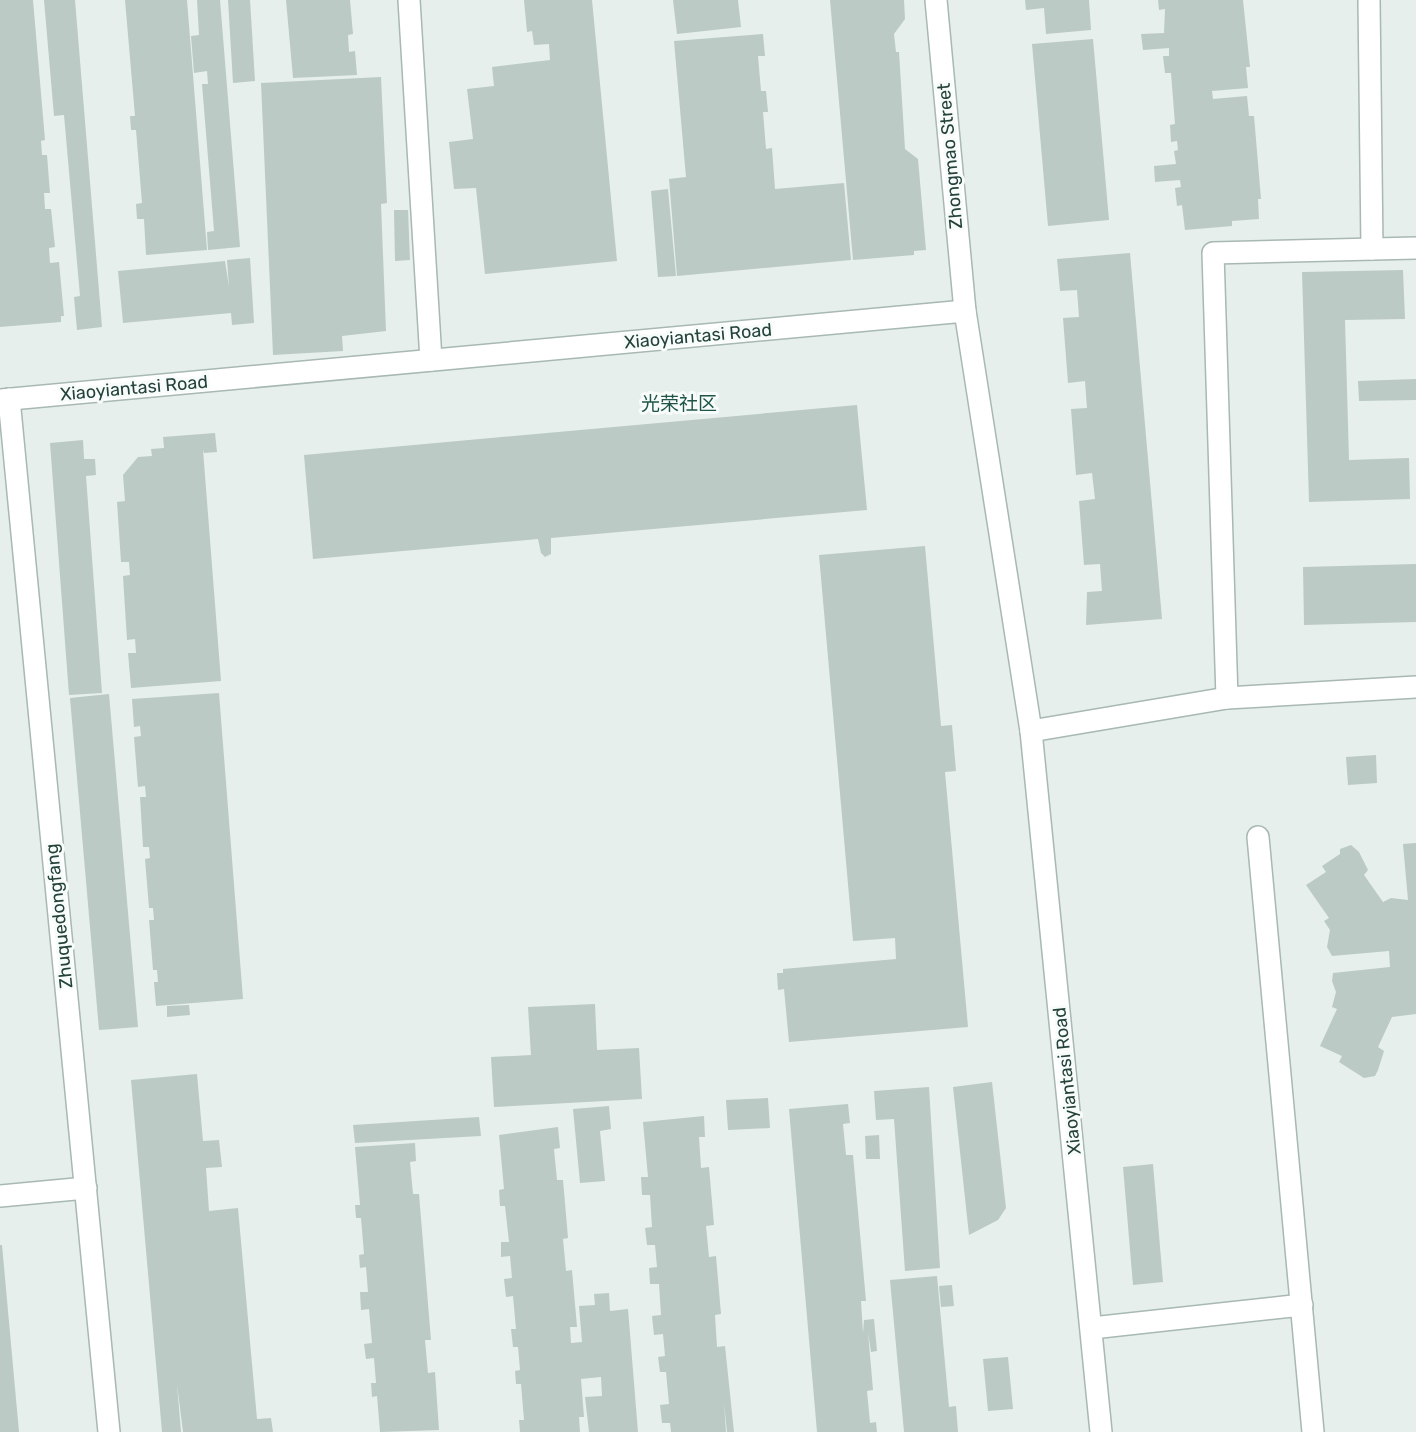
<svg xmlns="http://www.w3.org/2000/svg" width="1416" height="1432" viewBox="0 0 1416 1432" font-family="Rubik,'Noto Sans SC',sans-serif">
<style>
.building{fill:#bbcac4}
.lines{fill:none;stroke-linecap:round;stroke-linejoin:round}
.minor-casing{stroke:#a8b8b2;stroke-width:24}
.minor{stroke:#fff;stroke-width:21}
.labels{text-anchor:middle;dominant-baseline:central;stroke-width:6;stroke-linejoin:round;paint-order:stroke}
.street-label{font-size:18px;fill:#24423a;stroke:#f7fbf9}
.neighbourhood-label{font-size:19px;fill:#1f5548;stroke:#f7fbf9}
</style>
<rect width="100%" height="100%" fill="#e6efeb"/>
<!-- building -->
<g class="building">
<path d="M0,0h33l12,140 -4,1 1,14h5l3,38h-6l1,16h6l4,38 -6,1 1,15 9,-1 5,54h-3v6l-61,5z"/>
<path d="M44,0h31l27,327 -25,3 -3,-33 6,-1 -16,-181 -10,1z"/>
<path d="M125,0h62l20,250 -61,5 -2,-36h-7l-1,-15 6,-1 -6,-73h-5l-1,-14h5z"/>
<path d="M197,0h23l20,247 -32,3 -1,-18 7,-1 -12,-147h6l-1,-13 -13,2 -3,-37 8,-1z"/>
<path d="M228,0h22l5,81 -22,2z"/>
<path d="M286,0h64l3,34 -5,1 1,17 6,-1 2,24 -64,3z"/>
<path d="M524,0h68l25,261 -132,13 -9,-86 -22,1 -5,-47 24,-3 -6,-50 27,-3 -2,-19 58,-7 -1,-16 -15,1 -2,-14 -5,1z"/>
<path d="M673,0h65l3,27 -64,7z"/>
<path d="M830,0h74l1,19 -11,15 2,18h3l6,97 13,10 8,91 -12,1v4l-61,5z"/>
<path d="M1025,0h64l2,30 -45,4 -2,-26 -18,2z"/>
<path d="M1158,0h85l7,67h-4l2,21 -36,3 1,8 34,-3 2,20h5l7,83h-3l1,20 -27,2v5l-47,4 -3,-25 -5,1 -2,-18 6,-1 -1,-7 -25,2 -1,-16 22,-2 -2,-13 4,-1 -1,-9 -6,1 -1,-17 5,-1 -4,-51h-6l-2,-17h6v-8l-26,2 -2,-16 23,-1 1,-24 -6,1z"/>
<path d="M763,34l2,22h-7l3,35h5l2,21h-5l3,37 6,-1 3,41 69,-6 7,77 -174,16 -8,-97 17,-2 -12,-136z"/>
<path d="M1093,39l16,181 -61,6 -16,-182z"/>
<path d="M381,77l6,126 -6,1 5,127 -44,5 1,15 -70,4 -12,-272z"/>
<path d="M668,189l8,87 -18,1 -7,-86z"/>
<path d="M394,210h14l2,50 -15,1z"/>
<path d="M1130,253l32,366 -76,6 1,-33 15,-1 -2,-27 -16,1 -5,-64 16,-2 -3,-26 -16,2 -5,-66 16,-1 -2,-27 -17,2 -5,-65 16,-1 -2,-27 -17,1 -3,-32z"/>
<path d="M250,258l4,65 -22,2 -1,-12 -108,10 -5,-52 107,-10 4,26 -2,-27z"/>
<path d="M1403,270l2,49 -60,1 4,140 60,-2 1,41 -101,3 -7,-230z"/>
<path d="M1416,379v21l-57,1 -1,-20z"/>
<path d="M857,405l10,105 -316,28v16l-6,3 -4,-4 -3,-14 -225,20 -9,-104z"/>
<path d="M215,433l2,19 -13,1 -1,-3 18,231 -90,7 -3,-35h8l-1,-14 -8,1 -4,-64 7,-1 -1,-13h-8l-4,-60 8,-1 -2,-26 15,-18 14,-1 -1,-7 13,-1 -1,-11z"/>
<path d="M83,440l1,19h11l1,16 -10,1 16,217 -33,2 -19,-252z"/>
<path d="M925,546l16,180 11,-1 4,46 -11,1 23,255 -179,15 -5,-53 -6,1 -1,-17h6v-4l113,-10 -1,-21 -42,3 -34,-386z"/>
<path d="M1416,564v58l-112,3 -1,-58z"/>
<path d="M219,693l24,306 -87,7 -2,-24h4l-1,-12h-4l-4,-50h5l-1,-12h-4l-4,-49 5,-1 -1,-11h-6l-3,-50h6l-1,-11 -7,1 -4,-50 7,-1 -1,-10 -6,1 -2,-28z"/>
<path d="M109,694l29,333 -39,3 -29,-332z"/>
<path d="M1376,755l1,28 -29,2 -2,-28z"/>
<path d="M1416,843v171l-24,3 -14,30 6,4 -6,19 -3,6 -11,2 -25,-16 3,-6 -22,-10 17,-37 -5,-2 4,-15 -4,-11 1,-8 57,-6 -1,-16 -57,5 -5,-9 3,-17 -6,-9 5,-3 -23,-33 20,-13 -4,-6 18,-12v-5l11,-4 8,7 9,18 -4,5 19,27 8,-4 17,2 -5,-56z"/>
<path d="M595,1004l2,46 42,-2 3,51 -148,8 -3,-50 40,-2 -3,-48z"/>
<path d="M189,1005l1,10 -23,2v-11z"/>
<path d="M197,1074l6,67 16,-1 3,27 -16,1 3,43 29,-3 19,211 14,-1 2,14h-90l-6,-48 4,48h-19l-31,-352z"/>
<path d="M992,1082l14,126 -8,12 -29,15 -16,-148z"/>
<path d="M929,1087l11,181 -35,3 -11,-152 -18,1 -2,-29z"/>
<path d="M768,1098l2,30 -42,2 -2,-30z"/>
<path d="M848,1104l2,19 -7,1 3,31h7l13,146h-5l2,32 1,-13 10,-1 3,32 -6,1 -3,-20 5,58 -6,1 3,32 6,-1 1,10h-60l-28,-323z"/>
<path d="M609,1106l2,23 -11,2 5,50 -25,2 -7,-74z"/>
<path d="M704,1116l1,21h-6l2,31 8,-1 5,58 -8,1 3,31 7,-1 5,58 -6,1 2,32 8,-1 9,86h-7l-3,-29 2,29h-55l-1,-9h-8l-2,-18 9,-1 -3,-32h-6l-2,-15 7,-1 -2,-22 -9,1 -2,-19 9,-1 -2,-31h-9l-1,-16 8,-1 -2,-22h-8l-2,-17 7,-1 -2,-32h-8l-1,-18h7l-5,-55z"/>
<path d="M479,1117l2,19 -126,7 -2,-18z"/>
<path d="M558,1127l2,21 -6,1 3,31h6l5,58 -5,1 3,32 6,-1 5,57h-7l1,16 11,-1 -3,-36 16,-1 -1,-11 15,-1 1,18 18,-2 10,123h-49l-4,-35 17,-1 -1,-19 -20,2 3,38h-5l1,15h-60l-1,-12h5l-3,-36h-5l-1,-13 5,-1 -2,-23h-5l-2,-18h5l-3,-33 -7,1 -2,-18 8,-1 -2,-22 -9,1v-15h8l-4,-36h-5l-1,-16 5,-1 -5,-54z"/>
<path d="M879,1135l1,24h-14l-1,-23z"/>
<path d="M415,1143l1,18 -6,1 3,32h6l12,146h-6l3,33 7,-1 4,58 -59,2 -3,-36 -5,1 -1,-14h5l-2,-25 -8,1 -2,-15 8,-1 -3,-34 -8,1 -1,-18h8l-2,-25 -6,1 -1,-13 5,-1 -3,-36h-5l-1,-13h5l-5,-58z"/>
<path d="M1153,1164l10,118 -30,3 -10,-118z"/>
<path d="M0,1245h2l17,187h-19z"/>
<path d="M937,1276l12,131 7,-1 2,26h-54l-14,-152z"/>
<path d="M952,1285l2,21 -13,1 -2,-21z"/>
<path d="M1008,1357l5,52 -25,2 -5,-52z"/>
</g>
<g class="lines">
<!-- minor casing -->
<g class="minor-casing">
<g id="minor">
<path d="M409,0l22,360"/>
<path d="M936,0l29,311"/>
<path d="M1369,0l3,249"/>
<path d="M9,399l100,1033"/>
<path d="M0,400l965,-89 66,420 196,-33 189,-11"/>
<path d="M1227,698l-14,-445 203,-5"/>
<path d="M1031,731l70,701"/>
<path d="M1258,837l55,595"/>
<path d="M0,1196l86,-8"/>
<path d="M1092,1328l210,-23"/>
</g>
</g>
<!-- minor -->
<use href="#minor" class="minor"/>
</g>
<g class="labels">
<!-- street labels -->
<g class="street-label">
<text transform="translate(950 156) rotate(-95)">Zhongmao Street</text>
<text transform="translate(698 336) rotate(-5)">Xiaoyiantasi Road</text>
<text transform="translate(134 388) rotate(-5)">Xiaoyiantasi Road</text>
<text transform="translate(59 916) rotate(-96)">Zhuquedongfang</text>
<text transform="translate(1067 1081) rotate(-96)">Xiaoyiantasi Road</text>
</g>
<!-- neighbourhood labels -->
<g class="neighbourhood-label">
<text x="679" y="403">光荣社区</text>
</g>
</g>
</svg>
